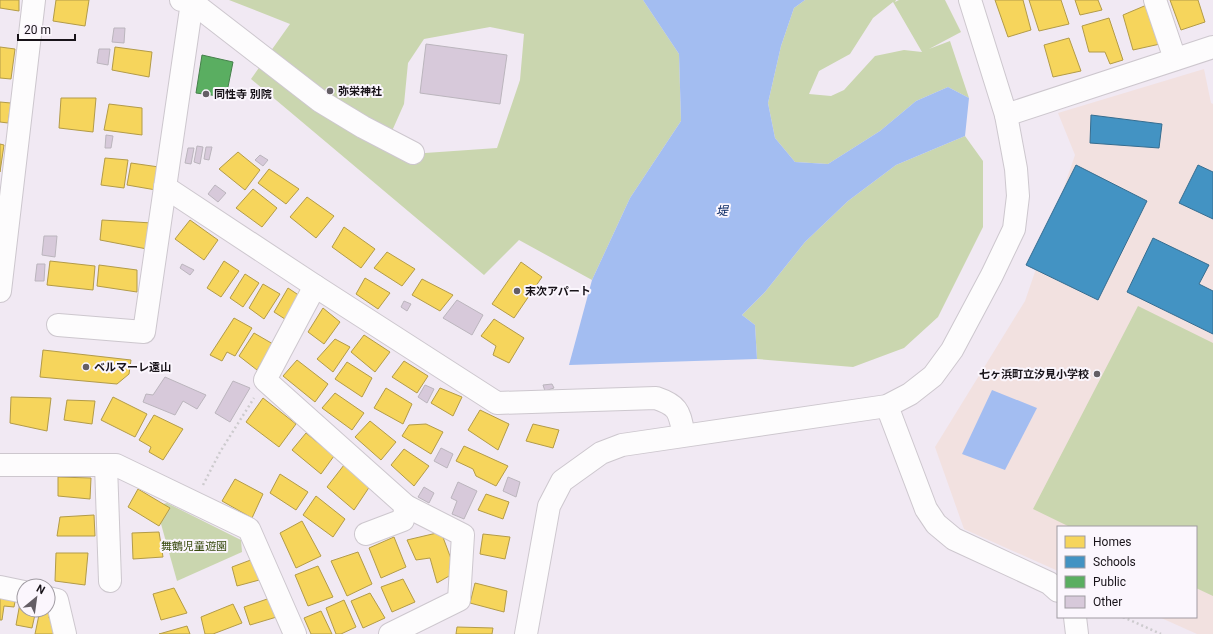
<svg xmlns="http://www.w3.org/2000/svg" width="1213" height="634" viewBox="0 0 1213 634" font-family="Roboto,'Noto Sans JP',sans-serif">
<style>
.education{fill:#f2e1e0}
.green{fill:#cad6af;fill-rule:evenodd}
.water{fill:#a3bdf1}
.homes{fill:#f6d55c;stroke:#b39b48}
.schools{fill:#4393c3;stroke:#366d90}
.public{fill:#5aae61;stroke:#46804b}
.building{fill:#d7c9da;stroke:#bbb5bd}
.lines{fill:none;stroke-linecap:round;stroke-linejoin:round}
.minor-casing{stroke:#cdc7ce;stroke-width:24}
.path{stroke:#cdcbce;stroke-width:2.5;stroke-dasharray:2 3;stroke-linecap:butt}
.minor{stroke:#fdfcfd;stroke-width:22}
.poi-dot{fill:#645e65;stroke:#fbf6fd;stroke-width:1.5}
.labels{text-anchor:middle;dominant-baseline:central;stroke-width:4;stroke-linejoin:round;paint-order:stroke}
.poi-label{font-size:11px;font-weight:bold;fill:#181319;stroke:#fbf6fd;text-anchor:start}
.park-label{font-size:11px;fill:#36480c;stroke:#fbf6fd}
.water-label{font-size:12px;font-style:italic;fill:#052561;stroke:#fbf6fd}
</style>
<rect width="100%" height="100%" fill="#f1e9f3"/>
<!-- education -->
<path class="education" d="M1204,69l7,34 2,1v530h-16l-38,-17h37v-90h-138v44l-94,-42 -29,-82 90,-146 50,-146 -17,-42z"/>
<!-- green -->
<g class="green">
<path d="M229,0h414l36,54 2,67 -51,77 -38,82 -73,-40 -35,35 -233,-196 39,-55zM490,27l34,7 -4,46 -23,68 -72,5 -33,-22 12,-27 4,-41 16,-24z"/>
<path d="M805,0h91l-1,2 4,-2h46l16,32 -32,17 21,-8 19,57 -21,-11 -32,14 -36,30 -52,33 -33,-2 -20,-24 -7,-35 13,-57 13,-38zM893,2l29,50 -18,-2 -29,6 -31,34 -13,6 -22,-2 10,-23 31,-17 23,-36z"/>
<path d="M965,136l18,25v66l-45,90 -34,31 -51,19 -96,-8 -2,-34 -13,-10 23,-23 40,-50 43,-41 48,-36z"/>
<path d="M1138,306l75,37v253l-17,-8v-61h-126l-37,-18z"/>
<path d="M167,503l74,37 1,12 -65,29 -21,-75z"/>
</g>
<!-- water -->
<g class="water">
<path d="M643,0h162l-11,8 -13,38 -13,57 7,35 20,24 33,2 52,-33 36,-30 32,-14 21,11 -4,38 -69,29 -48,36 -43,41 -40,50 -23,23 13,10 2,34 -188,6 23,-85 38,-82 51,-77 -2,-67z"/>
<path d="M992,390l45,18 -32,62 -43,-16z"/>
</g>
<!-- homes -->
<g class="homes">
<path d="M0,0h19v11l-19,-3z"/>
<path d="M56,0h33l-4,26 -32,-5z"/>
<path d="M995,0h28l8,30 -23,7z"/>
<path d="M1029,0h32l8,24 -30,7z"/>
<path d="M1075,0h23l4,10 -22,5z"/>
<path d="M1170,0h28l7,22 -24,8z"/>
<path d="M1149,4l11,40 -27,6 -10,-35z"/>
<path d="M1109,18l14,42 -13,4 -5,-12h-16l-7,-26z"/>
<path d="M1069,38l12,33 -28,6 -9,-32z"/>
<path d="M0,47l15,2 -4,30 -11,-1z"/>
<path d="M115,47l37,5 -3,25 -37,-7z"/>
<path d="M61,98h35l-3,34 -34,-4z"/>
<path d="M0,102l11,1 -3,20 -8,-1z"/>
<path d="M109,104l33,4v27l-38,-5z"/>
<path d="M0,144l4,1 -4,27z"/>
<path d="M238,152l22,18 -15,20 -26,-21z"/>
<path d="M105,158l23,2 -4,28 -23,-3z"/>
<path d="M131,163l28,4 -3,23 -29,-5z"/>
<path d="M269,169l30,20 -13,15 -28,-21z"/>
<path d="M253,189l24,19 -15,19 -26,-19z"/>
<path d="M307,197l27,19 -18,22 -26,-21z"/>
<path d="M102,220l50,3 -5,26 -47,-9z"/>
<path d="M190,220l28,20 -14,20 -29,-21z"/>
<path d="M344,227l31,22 -14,19 -29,-21z"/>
<path d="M387,252l28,17 -13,17 -28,-18z"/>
<path d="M50,261l45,5 -2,24 -46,-5z"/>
<path d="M224,261l15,10 -18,26 -14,-9z"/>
<path d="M521,262l21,15 -28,41 -22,-14z"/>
<path d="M99,265l38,5v22l-40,-6z"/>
<path d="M245,274l14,9 -16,24 -13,-9z"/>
<path d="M365,278l25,15 -12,16 -22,-15z"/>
<path d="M422,279l31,16 -13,16 -28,-16z"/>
<path d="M263,284l17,10 -16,25 -15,-11z"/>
<path d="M288,288l15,10 -15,23 -14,-9z"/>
<path d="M323,308l17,14 -16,22 -16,-12z"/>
<path d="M234,318l18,10 -17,28 -8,-4 -5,9 -12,-6z"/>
<path d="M494,319l30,19 -15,25 -16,-8 3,-9 -15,-10z"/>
<path d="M254,333l19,11 -16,26 -18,-14z"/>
<path d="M364,335l26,17 -15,20 -24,-20z"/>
<path d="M335,339l15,8 -17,25 -16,-13z"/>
<path d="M43,350l88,10 -2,14 -12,10 -77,-7z"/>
<path d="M297,360l31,24 -13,18 -32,-26z"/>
<path d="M404,361l24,15 -11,17 -25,-16z"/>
<path d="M347,362l25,16 -10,19 -27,-18z"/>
<path d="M386,388l26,16 -9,20 -29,-16z"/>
<path d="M440,388l22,9 -9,19 -22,-13z"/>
<path d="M335,393l29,20 -12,17 -30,-22z"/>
<path d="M11,397l40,1 -4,33 -37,-8z"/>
<path d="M113,397l34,17 -12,23 -34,-17z"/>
<path d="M263,398l33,26 -17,23 -33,-25z"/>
<path d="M67,400l28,1 -3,23 -28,-4z"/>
<path d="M480,410l29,14 -11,26 -30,-20z"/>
<path d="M154,415l29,14 -20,31 -14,-8 2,-5 -12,-7z"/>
<path d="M370,421l26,21 -15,18 -26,-23z"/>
<path d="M426,424l17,8 -12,22 -29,-18 7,-11z"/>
<path d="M533,424l26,6 -6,18 -27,-7z"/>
<path d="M306,433l28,23 -13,18 -29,-24z"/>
<path d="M464,446l44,20 -12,20 -20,-10 -3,-7 -17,-8z"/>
<path d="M404,449l25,17 -15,20 -23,-21z"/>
<path d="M344,465l26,21 -16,24 -27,-23z"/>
<path d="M280,474l28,18 -12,18 -26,-17z"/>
<path d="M58,477l33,1 -1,21 -32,-3z"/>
<path d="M235,479l28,15 -11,24 -30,-17z"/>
<path d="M138,489l32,19 -11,18 -31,-19z"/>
<path d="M486,494l23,8 -6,17 -25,-9z"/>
<path d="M316,496l29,23 -12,18 -30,-22z"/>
<path d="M94,515l1,21h-38l3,-19z"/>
<path d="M302,521l19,35 -25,12 -16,-35z"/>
<path d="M159,532l4,25 -30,2 -1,-26z"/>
<path d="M441,532l15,40 -19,11 -7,-25 -14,2 -9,-20z"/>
<path d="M483,534l27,3 -5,22 -25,-5z"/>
<path d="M394,537l12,30 -25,11 -12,-30z"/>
<path d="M358,552l14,32 -25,12 -16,-35z"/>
<path d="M56,553h32l-3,32 -30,-4z"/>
<path d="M256,558l7,21 -26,7 -5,-19z"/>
<path d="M318,566l15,31 -25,9 -13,-31z"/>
<path d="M403,579l12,23 -23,10 -11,-25z"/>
<path d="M475,583l32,8 -3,21 -34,-9z"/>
<path d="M174,588l13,25 -26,7 -8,-26z"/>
<path d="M370,593l15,25 -22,10 -12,-27z"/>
<path d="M0,595l16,1 -2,11 -10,-1 -2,14h-2z"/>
<path d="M273,597l7,19 -30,9 -6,-18z"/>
<path d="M344,600l12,27 -15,7h-5l-10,-26z"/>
<path d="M20,603h4v7h12l-4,18 -16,-3z"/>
<path d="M233,604l9,19 -29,11h-8l-4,-17z"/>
<path d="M48,608h3l-2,10 10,5 -1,11h-23l5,-24h8z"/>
<path d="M321,611l11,23h-21l-7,-16z"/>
<path d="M187,626l3,8h-31z"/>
<path d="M457,627l36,1 -1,6h-36z"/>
</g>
<!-- schools -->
<g class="schools">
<path d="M1091,115l71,9 -3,24 -69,-5z"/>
<path d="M1076,165l71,36 -49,99 -72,-35z"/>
<path d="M1198,165l15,7v47l-34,-16z"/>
<path d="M1153,238l56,27 -10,19 14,7v43l-86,-42z"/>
</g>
<!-- public -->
<path class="public" d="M202,55l31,7 -7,35 -30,-4z"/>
<!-- building -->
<g class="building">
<path d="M114,28h11l-1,15 -12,-1z"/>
<path d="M426,44l81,11 -7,49 -80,-11z"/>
<path d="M99,49h11l-2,16 -11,-2z"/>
<path d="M106,135l7,1 -2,12h-6z"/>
<path d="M197,146l6,1 -3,17 -6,-2z"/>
<path d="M206,147h6l-3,13 -5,-1z"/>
<path d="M188,148h6l-3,16 -6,-1z"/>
<path d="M260,155l8,5 -5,6 -8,-6z"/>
<path d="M215,185l11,8 -8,9 -10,-8z"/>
<path d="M44,236h13l-2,21 -13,-2z"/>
<path d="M37,264h8l-1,17h-9z"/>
<path d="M182,264l12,6 -4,5 -10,-7z"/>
<path d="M457,300l26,15 -11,20 -29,-17z"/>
<path d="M404,301l7,3 -4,7 -6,-4z"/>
<path d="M165,377l41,18 -9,14 -14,-8 -8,14 -32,-13 3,-8 7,1z"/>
<path d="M233,381l17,7 -20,34 -15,-9z"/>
<path d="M552,384l2,4 -9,3 -2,-6z"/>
<path d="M425,385l9,4 -7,14 -9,-6z"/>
<path d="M441,448l12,6 -6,14 -13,-7z"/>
<path d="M508,477l12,5 -4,15 -13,-6z"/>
<path d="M458,482l19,9 -13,28 -12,-5 5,-13 -6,-3z"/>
<path d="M424,487l10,6 -5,10 -11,-6z"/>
</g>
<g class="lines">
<!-- minor casing -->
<g class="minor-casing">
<g id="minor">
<path d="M1155,0l20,59"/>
<path d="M192,2l128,99 43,26 50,26"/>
<path d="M1006,115l207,-68"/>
<path d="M165,187l150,99 182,117 159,-5c24,8 23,15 28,37"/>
<path d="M315,286l-50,94 141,126 57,29 -4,65 -69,34"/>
<path d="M0,291l34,-291"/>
<path d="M58,325l86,7 48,-330 -11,-2"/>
<path d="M887,406l39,103 10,15 18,15 95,44 9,8"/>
<path d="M0,465h116l133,64 46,105"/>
<path d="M106,465l4,116"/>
<path d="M366,534l37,-14 3,-14"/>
<path d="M0,587l24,5"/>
<path d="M48,598l9,2 8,34"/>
<path d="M1075,617l2,17"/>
<path d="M526,634l23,-128 13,-25 39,-28 21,-8 265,-39 23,-12 23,-18 19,-26 40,-75 22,-46 4,-33 -2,-27 -10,-54 -36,-115"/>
</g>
</g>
<!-- path -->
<g class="path">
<path d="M203,485l17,-33 34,-54"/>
<path d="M1123,617l38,17"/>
</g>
<!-- minor -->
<use href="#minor" class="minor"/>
</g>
<!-- markers -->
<g class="poi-dot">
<circle cx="330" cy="91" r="4"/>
<circle cx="206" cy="94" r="4"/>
<circle cx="517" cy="291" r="4"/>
<circle cx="86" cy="367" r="4"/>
<circle cx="1097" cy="374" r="4"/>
</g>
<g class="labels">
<!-- poi labels -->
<g class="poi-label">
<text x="338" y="91">弥栄神社</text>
<text x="214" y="94">同性寺 別院</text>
<text x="525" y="291">末次アパート</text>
<text x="94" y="367">ベルマーレ遠山</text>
<text x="1089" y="374" text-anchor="end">七ヶ浜町立汐見小学校</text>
</g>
<!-- park labels -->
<g class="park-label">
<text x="194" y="546">舞鶴児童遊園</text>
</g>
<!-- water labels -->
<g class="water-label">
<text x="722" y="211">堤</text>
</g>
</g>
<!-- legend -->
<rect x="1057" y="526" width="140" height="92" fill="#fbf6fd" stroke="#a09ba2"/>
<rect x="1065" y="536" width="20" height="12" fill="#f6d55c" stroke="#a09ba2"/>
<text x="1093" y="546" font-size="12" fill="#181319">Homes</text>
<rect x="1065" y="556" width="20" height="12" fill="#4393c3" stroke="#a09ba2"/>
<text x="1093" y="566" font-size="12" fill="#181319">Schools</text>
<rect x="1065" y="576" width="20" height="12" fill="#5aae61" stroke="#a09ba2"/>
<text x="1093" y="586" font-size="12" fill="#181319">Public</text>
<rect x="1065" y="596" width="20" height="12" fill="#d7c9da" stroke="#a09ba2"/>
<text x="1093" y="606" font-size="12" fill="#181319">Other</text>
<!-- north arrow -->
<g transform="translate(36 598) rotate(29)"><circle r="19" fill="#fbf6fd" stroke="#a09ba2"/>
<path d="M0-3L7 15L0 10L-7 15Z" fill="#645e65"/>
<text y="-6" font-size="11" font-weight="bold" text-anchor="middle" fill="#181319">N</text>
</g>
<!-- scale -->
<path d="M18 34v6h57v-6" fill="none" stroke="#181319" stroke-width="2"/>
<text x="24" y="34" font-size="12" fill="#181319" stroke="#fbf6fd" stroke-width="3" paint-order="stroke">20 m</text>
</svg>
